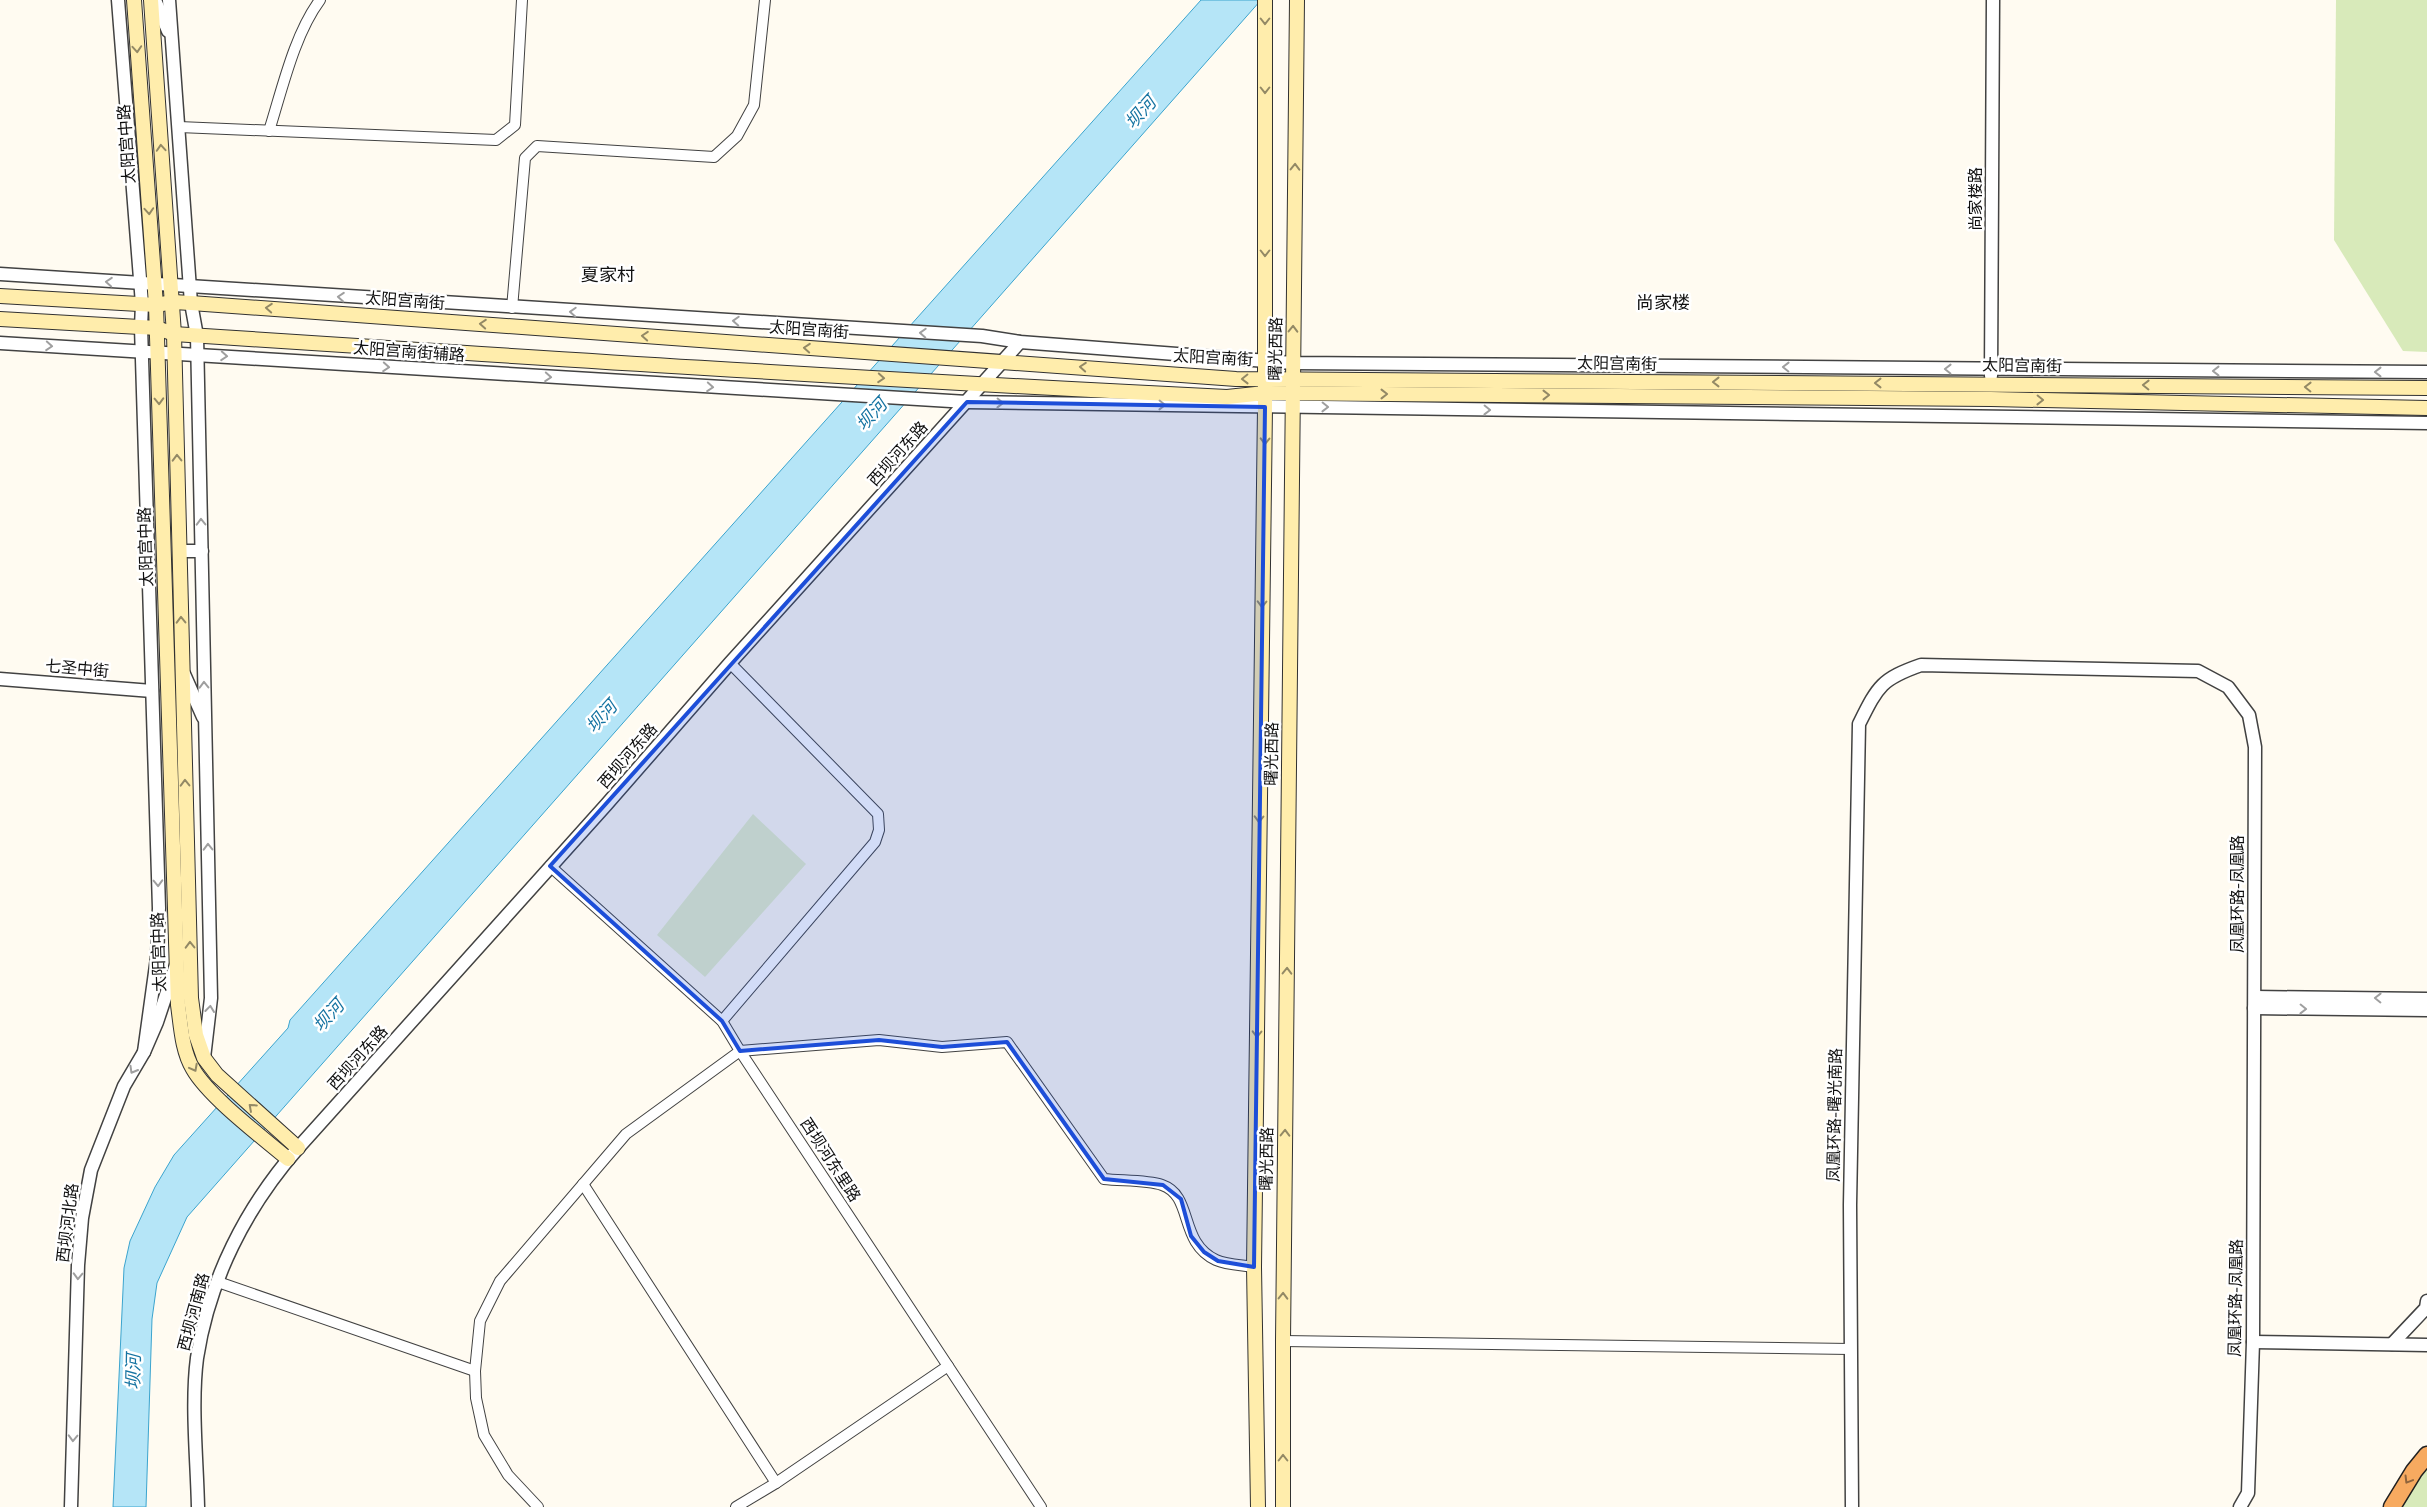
<svg xmlns="http://www.w3.org/2000/svg" width="2427" height="1507" viewBox="0 0 2427 1507" font-family="Spectral,'Noto Sans SC',serif">
<style>
.green{fill:#d8eaba}
.pitch{fill:#e8f1cb}
.water{fill:#b5e5f7;stroke:#3ba4ce}
.lines{fill:none;stroke-linecap:round;stroke-linejoin:round}
.minor-casing{stroke:#424242;stroke-width:12}
.tertiary-casing{stroke:#424242;stroke-width:15}
.secondary-casing{stroke:#313131;stroke-width:16}
.trunk-casing{stroke:#202020;stroke-width:19}
.minor{stroke:#fff;stroke-width:10}
.tertiary{stroke:#fff;stroke-width:12}
.secondary{stroke:#ffedac;stroke-width:14}
.trunk{stroke:#f7aa60;stroke-width:16}
.oneway{stroke:#938965}
.oneway2{stroke:#9f9f9f}
.oneway3{stroke:#8f643c}
.marked{fill:#1d4ed8;fill-opacity:0.2;stroke:#1d4ed8;stroke-width:4;stroke-linejoin:round}
.labels{text-anchor:middle;dominant-baseline:central;stroke-width:5;stroke-linejoin:round;paint-order:stroke}
.street-label{font-size:16px;fill:#0f0f0f;stroke:#fff}
.water-label{font-size:18px;font-style:italic;fill:#1674a2;stroke:#fff}
.neighbourhood-label{font-size:18px;fill:#0f0f0f;stroke:#fff}
</style>
<rect width="100%" height="100%" fill="#fffbf1"/>
<!-- green -->
<g class="green">
<path d="M2336,0h91v352l-24,-1 -69,-111z"/>
<path d="M2427,1465v42h-27z"/>
</g>
<!-- pitch -->
<path class="pitch" d="M753,814l53,50 -101,113 -48,-42z"/>
<!-- water -->
<path class="water" d="M1201,0h60l-1074,1217 -30,66 -5,36 -6,188h-33l11,-239 6,-27 25,-54 19,-32 114,-127 2,-8z"/>
<g class="lines">
<!-- minor casing -->
<g class="minor-casing">
<g id="minor">
<path d="M179,127l317,13 19,-15 7,-125"/>
<path d="M269,131c13,-41 25,-96 51,-131"/>
<path d="M512,308l13,-150 12,-12 177,11 23,-21 17,-31 11,-105"/>
<path d="M550,866l172,155 18,30 301,456"/>
<path d="M722,1021l153,-179 4,-12 -1,-16 -148,-151"/>
<path d="M583,1184l193,299"/>
<path d="M218,1282l257,89"/>
<path d="M1283,1341l568,8"/>
<path d="M538,1507l-30,-32 -24,-40 -8,-37 -1,-27 5,-50 20,-40 126,-147 114,-83 139,-11 63,7 65,-5 97,137c17,2 43,1 58,6 32,11 16,57 54,75 11,5 27,5 38,7"/>
<path d="M736,1507l40,-24 172,-117"/>
</g>
</g>
<!-- tertiary casing -->
<g class="tertiary-casing">
<g id="tertiary">
<path d="M118,0l24,304 -1,23 18,581 -2,50 -13,94"/>
<path d="M155,0l13,31"/>
<path d="M169,0l22,303 6,33 14,662 -7,60"/>
<path d="M0,274l982,62 38,6 273,21 1134,9"/>
<path d="M0,343l967,59 1460,21"/>
<path d="M1991,376l2,-376"/>
<path d="M180,551h22"/>
<path d="M184,674l19,43"/>
<path d="M0,679l152,12"/>
<path d="M2255,997l172,2"/>
<path d="M2254,1008l173,2"/>
<path d="M2253,1342l174,3"/>
<path d="M2392,1344l34,-36 1,-7"/>
<path d="M71,1507l7,-242 4,-47 9,-48 33,-84 20,-34 13,-30 19,-57"/>
<path d="M198,1507c-1,-47 -7,-103 -1,-149 12,-78 49,-151 101,-210l308,-343 124,-142 290,-321"/>
<path d="M1852,1507l-2,-302 9,-481c19,-38 22,-45 62,-59l277,6 30,16 21,28 6,32 -2,595 -5,151 -8,14"/>
</g>
</g>
<!-- secondary casing -->
<g class="secondary-casing">
<g id="secondary">
<path d="M134,0l22,305 22,700c3,21 4,46 15,64 16,28 69,68 95,90"/>
<path d="M151,0l23,334 17,664 5,37 8,23 13,17 81,73"/>
<path d="M0,296l156,9 17,-3 18,1 1045,76 1191,9"/>
<path d="M0,319l157,9 17,6c351,23 702,46 1053,63l38,-4 726,6 436,9"/>
<path d="M1258,1507l-4,-240 11,-860v-407"/>
<path d="M1283,1507v-166l14,-1341"/>
</g>
</g>
<!-- trunk casing -->
<g class="trunk-casing">
<path id="trunk" d="M2392,1507l22,-36 13,-16"/>
</g>
<!-- minor -->
<use href="#minor" class="minor"/>
<!-- tertiary -->
<use href="#tertiary" class="tertiary"/>
<!-- secondary -->
<use href="#secondary" class="secondary"/>
<!-- trunk -->
<use href="#trunk" class="trunk"/>
</g>
<!-- one-way arrows -->
<defs><path id="oneway-chevron" d="M-2-3.5L2.5 0L-2 3.5" fill="none" stroke-width="1.6" stroke-linecap="round" stroke-linejoin="round" transform="scale(1.25)"/></defs>
<g class="oneway">
<use href="#oneway-chevron" transform="translate(1265 21) rotate(90)"/>
<use href="#oneway-chevron" transform="translate(137 49) rotate(86)"/>
<use href="#oneway-chevron" transform="translate(1265 90) rotate(90)"/>
<use href="#oneway-chevron" transform="translate(161 148) rotate(-94)"/>
<use href="#oneway-chevron" transform="translate(1295 167) rotate(-89)"/>
<use href="#oneway-chevron" transform="translate(149 211) rotate(86)"/>
<use href="#oneway-chevron" transform="translate(1265 253) rotate(90)"/>
<use href="#oneway-chevron" transform="translate(269 308) rotate(-176)"/>
<use href="#oneway-chevron" transform="translate(483 324) rotate(-176)"/>
<use href="#oneway-chevron" transform="translate(1293 329) rotate(-89)"/>
<use href="#oneway-chevron" transform="translate(645 336) rotate(-176)"/>
<use href="#oneway-chevron" transform="translate(807 348) rotate(-176)"/>
<use href="#oneway-chevron" transform="translate(1083 367) rotate(-176)"/>
<use href="#oneway-chevron" transform="translate(881 378) rotate(4)"/>
<use href="#oneway-chevron" transform="translate(1245 379) rotate(179)"/>
<use href="#oneway-chevron" transform="translate(1716 382) rotate(-180)"/>
<use href="#oneway-chevron" transform="translate(1878 383) rotate(-180)"/>
<use href="#oneway-chevron" transform="translate(2146 385) rotate(-179)"/>
<use href="#oneway-chevron" transform="translate(2308 387) rotate(-179)"/>
<use href="#oneway-chevron" transform="translate(1384 394)"/>
<use href="#oneway-chevron" transform="translate(1546 395)"/>
<use href="#oneway-chevron" transform="translate(2040 400) rotate(1)"/>
<use href="#oneway-chevron" transform="translate(159 401) rotate(88)"/>
<use href="#oneway-chevron" transform="translate(1265 441) rotate(91)"/>
<use href="#oneway-chevron" transform="translate(177 458) rotate(-91)"/>
<use href="#oneway-chevron" transform="translate(1262 604) rotate(91)"/>
<use href="#oneway-chevron" transform="translate(181 620) rotate(-91)"/>
<use href="#oneway-chevron" transform="translate(185 783) rotate(-91)"/>
<use href="#oneway-chevron" transform="translate(1259 819) rotate(91)"/>
<use href="#oneway-chevron" transform="translate(190 945) rotate(-91)"/>
<use href="#oneway-chevron" transform="translate(1287 971) rotate(-89)"/>
<use href="#oneway-chevron" transform="translate(1257 1034) rotate(91)"/>
<use href="#oneway-chevron" transform="translate(194 1068) rotate(62)"/>
<use href="#oneway-chevron" transform="translate(252 1107) rotate(-138)"/>
<use href="#oneway-chevron" transform="translate(1285 1133) rotate(-89)"/>
<use href="#oneway-chevron" transform="translate(1283 1296) rotate(-89)"/>
<use href="#oneway-chevron" transform="translate(1283 1458) rotate(-90)"/>
</g>
<g class="oneway2">
<use href="#oneway-chevron" transform="translate(109 282) rotate(-176)"/>
<use href="#oneway-chevron" transform="translate(341 297) rotate(-176)"/>
<use href="#oneway-chevron" transform="translate(573 312) rotate(-177)"/>
<use href="#oneway-chevron" transform="translate(736 321) rotate(-177)"/>
<use href="#oneway-chevron" transform="translate(923 333) rotate(-177)"/>
<use href="#oneway-chevron" transform="translate(49 346) rotate(4)"/>
<use href="#oneway-chevron" transform="translate(224 356) rotate(4)"/>
<use href="#oneway-chevron" transform="translate(386 367) rotate(4)"/>
<use href="#oneway-chevron" transform="translate(1786 367) rotate(-179)"/>
<use href="#oneway-chevron" transform="translate(1948 369) rotate(-179)"/>
<use href="#oneway-chevron" transform="translate(2216 371) rotate(-180)"/>
<use href="#oneway-chevron" transform="translate(2378 372) rotate(-180)"/>
<use href="#oneway-chevron" transform="translate(548 377) rotate(4)"/>
<use href="#oneway-chevron" transform="translate(710 387) rotate(4)"/>
<use href="#oneway-chevron" transform="translate(1000 403) rotate(1)"/>
<use href="#oneway-chevron" transform="translate(1162 405) rotate(1)"/>
<use href="#oneway-chevron" transform="translate(1325 407) rotate(1)"/>
<use href="#oneway-chevron" transform="translate(1487 410) rotate(1)"/>
<use href="#oneway-chevron" transform="translate(201 522) rotate(-91)"/>
<use href="#oneway-chevron" transform="translate(204 685) rotate(-91)"/>
<use href="#oneway-chevron" transform="translate(208 847) rotate(-91)"/>
<use href="#oneway-chevron" transform="translate(158 883) rotate(88)"/>
<use href="#oneway-chevron" transform="translate(2378 998) rotate(-179)"/>
<use href="#oneway-chevron" transform="translate(210 1009) rotate(-83)"/>
<use href="#oneway-chevron" transform="translate(2303 1009) rotate(1)"/>
<use href="#oneway-chevron" transform="translate(133 1070) rotate(120)"/>
<use href="#oneway-chevron" transform="translate(78 1276) rotate(92)"/>
<use href="#oneway-chevron" transform="translate(73 1438) rotate(92)"/>
</g>
<use class="oneway3" href="#oneway-chevron" transform="translate(2408 1480) rotate(121)"/>
<!-- marked area -->
<path class="marked" d="M967,402l298,5 -11,860 -36,-6 -14,-9 -13,-16 -10,-37 -18,-14 -59,-6 -97,-137 -65,5 -63,-7 -139,11 -18,-30 -172,-155z"/>
<g class="labels">
<!-- street labels -->
<g class="street-label">
<text transform="translate(127 144) rotate(-94)">太阳宫中路</text>
<text transform="translate(1976 199) rotate(-90)">尚家楼路</text>
<text transform="translate(405 301) rotate(4)">太阳宫南街</text>
<text transform="translate(809 330) rotate(4)">太阳宫南街</text>
<text transform="translate(1276 349) rotate(-89)">曙光西路</text>
<text transform="translate(409 352) rotate(4)">太阳宫南街辅路</text>
<text transform="translate(1213 358) rotate(3)">太阳宫南街</text>
<text transform="translate(1617 364) rotate(1)">太阳宫南街</text>
<text transform="translate(2022 366) rotate(1)">太阳宫南街</text>
<text transform="translate(898 454) rotate(-48)">西坝河东路</text>
<text transform="translate(146 547) rotate(-92)">太阳宫中路</text>
<text transform="translate(77 669) rotate(5)">七圣中街</text>
<text transform="translate(1272 754) rotate(-89)">曙光西路</text>
<text transform="translate(628 756) rotate(-49)">西坝河东路</text>
<text transform="translate(2238 894) rotate(-90)">凤凰环路-凤凰路</text>
<text transform="translate(159 952) rotate(-92)">太阳宫中路</text>
<text transform="translate(358 1058) rotate(-48)">西坝河东路</text>
<text transform="translate(1835 1115) rotate(-89)">凤凰环路-曙光南路</text>
<text transform="translate(1267 1159) rotate(-89)">曙光西路</text>
<text transform="translate(830 1160) rotate(57)">西坝河东里路</text>
<text transform="translate(68 1223) rotate(-83)">西坝河北路</text>
<text transform="translate(2236 1298) rotate(-89)">凤凰环路-凤凰路</text>
<text transform="translate(194 1312) rotate(-75)">西坝河南路</text>
</g>
<!-- water labels -->
<g class="water-label">
<text transform="translate(1141 113) rotate(-48)">坝河</text>
<text transform="translate(872 415) rotate(-48)">坝河</text>
<text transform="translate(602 717) rotate(-48)">坝河</text>
<text transform="translate(329 1016) rotate(-48)">坝河</text>
<text transform="translate(134 1372) rotate(-89)">坝河</text>
</g>
<!-- neighbourhood labels -->
<g class="neighbourhood-label">
<text x="608" y="275">夏家村</text>
<text x="1663" y="303">尚家楼</text>
</g>
</g>
</svg>
